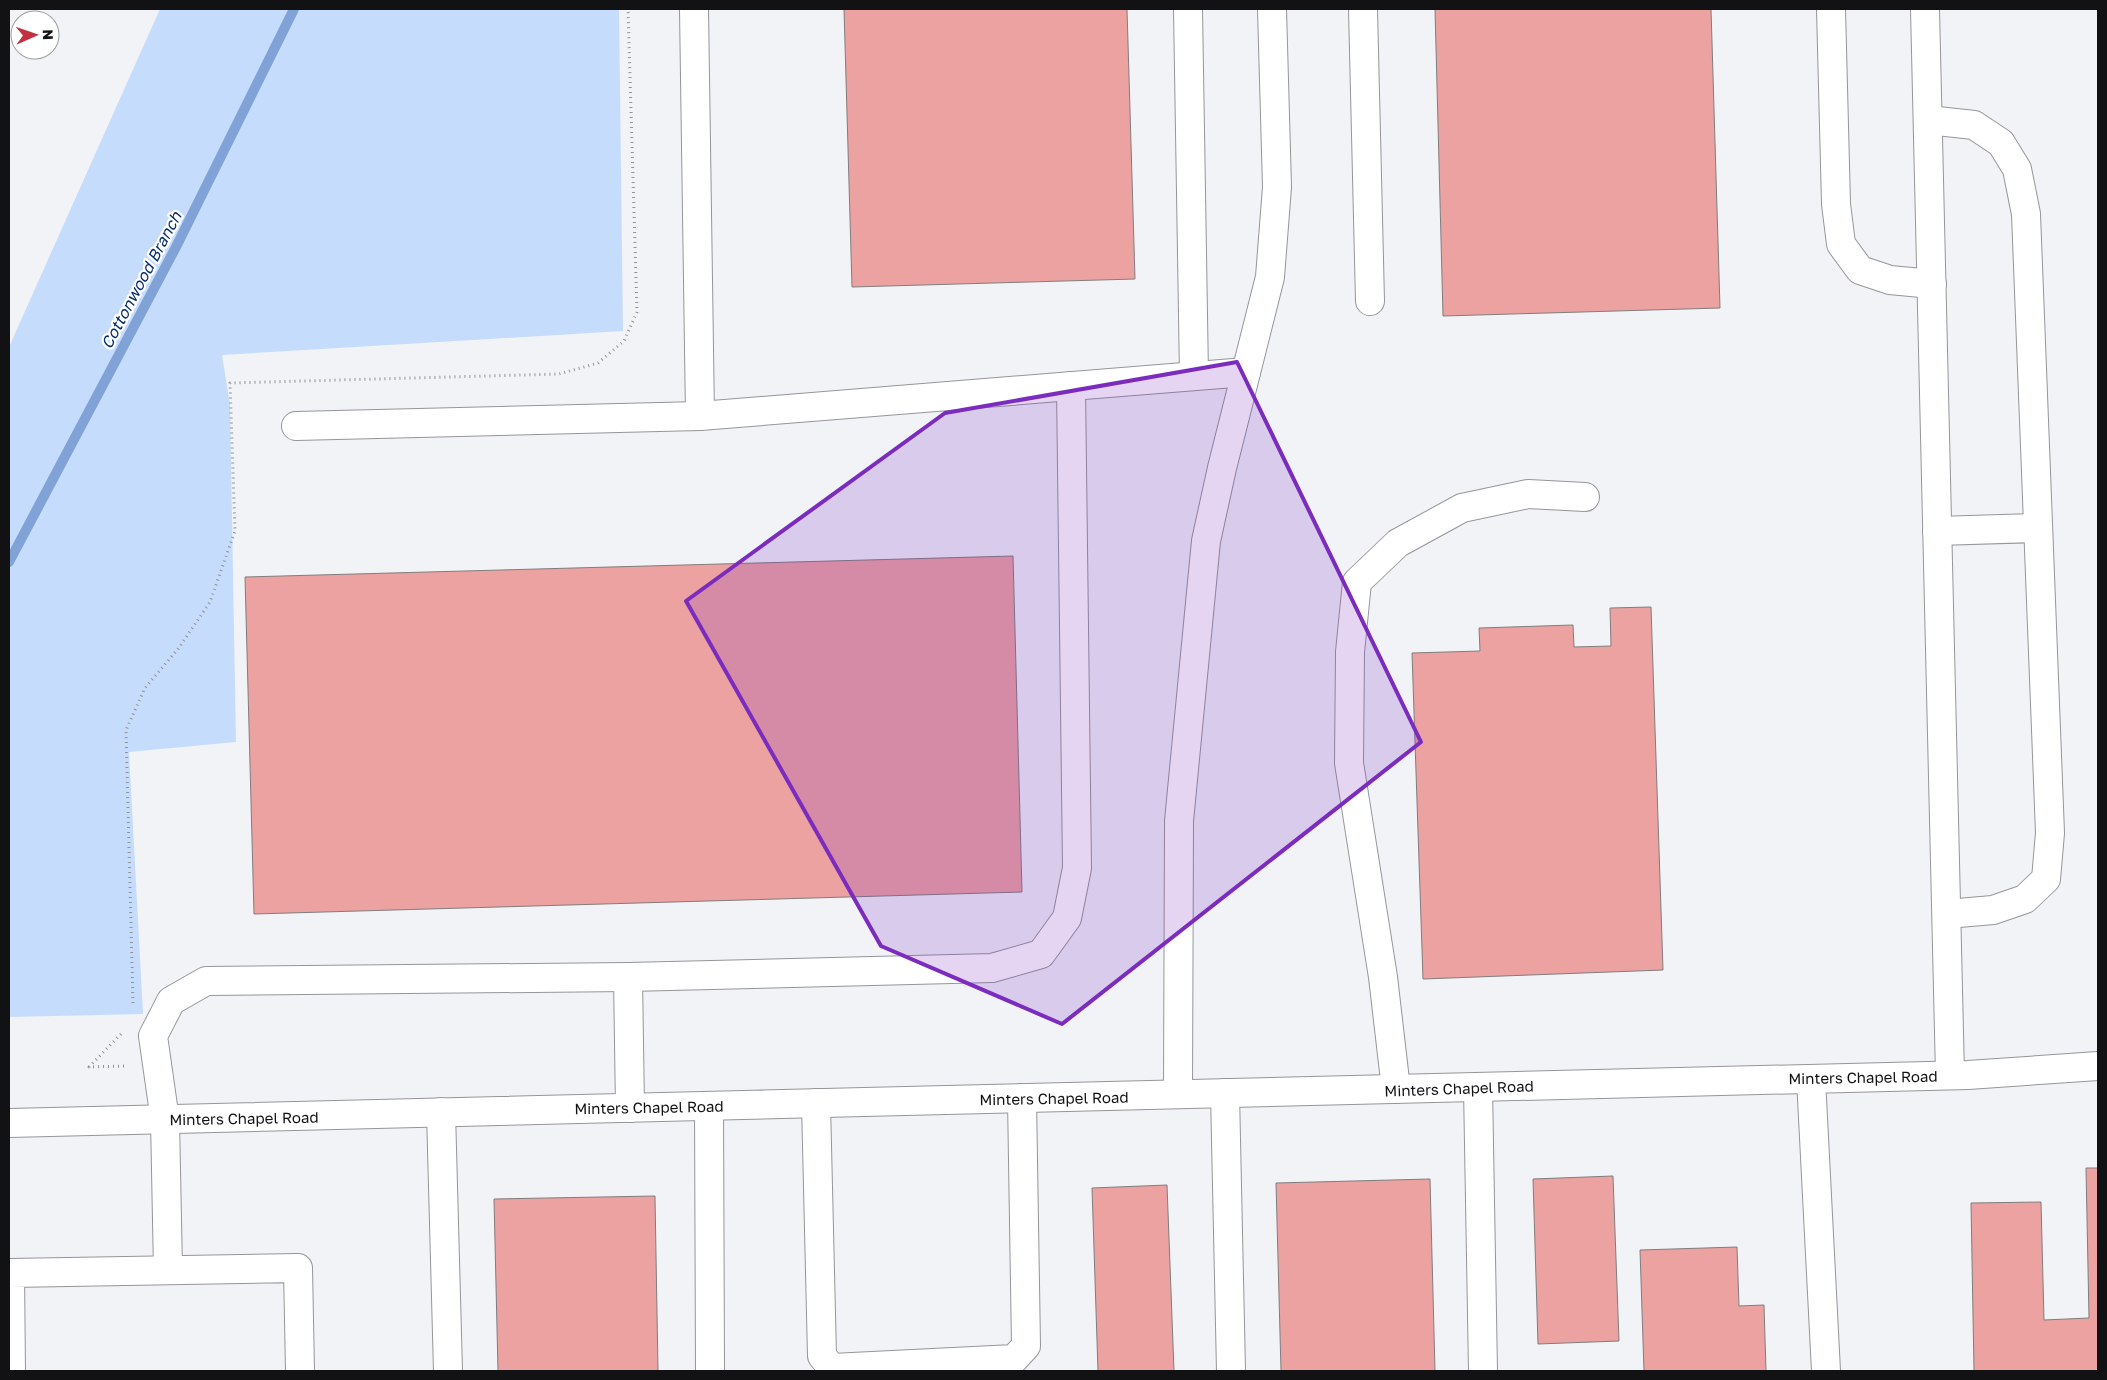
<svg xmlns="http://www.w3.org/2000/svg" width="2107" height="1380" viewBox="0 0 2107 1380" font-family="'Golos Text',sans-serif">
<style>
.grass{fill:#c6dcfd}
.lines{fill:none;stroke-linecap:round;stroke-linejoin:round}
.stream{stroke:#80a2d7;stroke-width:10}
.building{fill:#eba2a1;stroke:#817d7d}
.minor-casing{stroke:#949699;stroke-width:30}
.path{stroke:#929396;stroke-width:3;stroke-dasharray:1 4;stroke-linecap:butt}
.minor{stroke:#fff;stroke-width:28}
.marked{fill:#7b2cbf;fill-opacity:0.2;stroke:#7b2cbf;stroke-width:4;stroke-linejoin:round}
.labels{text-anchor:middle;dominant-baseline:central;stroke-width:4.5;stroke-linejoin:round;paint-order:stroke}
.street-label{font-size:15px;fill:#121214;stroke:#fff}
.water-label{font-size:16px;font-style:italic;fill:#042e6c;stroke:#fff}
</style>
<rect width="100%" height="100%" fill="#f1f3f7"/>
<!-- grass -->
<path class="grass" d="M160,9h459l4,322 -401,24 8,50 6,337 -107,10 14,262 -134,3v-670z"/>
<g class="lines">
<!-- stream -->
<path class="stream" d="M9,562l167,-315 118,-238"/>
</g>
<!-- building -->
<g class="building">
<path d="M844,9h283l8,270 -283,8z"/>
<path d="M1435,9h276l9,299 -277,8z"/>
<path d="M1013,556l9,336 -768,22 -9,-337z"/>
<path d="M1651,607l12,363 -240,9 -11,-326 68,-2 -1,-23 94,-3 1,22 37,-1 -1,-38z"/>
<path d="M2086,1168h12v203h-124l-3,-168 70,-1 3,118 45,-2z"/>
<path d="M1613,1176l6,165 -81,3 -5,-165z"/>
<path d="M1430,1179l5,192h-154l-5,-188z"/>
<path d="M1167,1185l7,186h-76l-6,-183z"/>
<path d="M655,1196l3,175h-160l-4,-172z"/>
<path d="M1737,1247l2,59 25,-1 2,66h-122l-4,-121z"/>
</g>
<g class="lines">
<!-- minor casing -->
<g class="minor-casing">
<g id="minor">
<path d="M694,9l6,407 546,-44"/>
<path d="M1188,9l6,367"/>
<path d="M1363,9l7,292"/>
<path d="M1831,9l5,195 5,40 19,26 30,10 42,4"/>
<path d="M1925,9l25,1066"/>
<path d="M1928,120l46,5 27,18 16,26 9,45 24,619 -4,46 -21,20 -32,11 -46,4"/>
<path d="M296,426l404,-10"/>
<path d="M1937,531l101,-3"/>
<path d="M1811,1079l15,292"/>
<path d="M1478,1087l5,284"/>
<path d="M1396,1089l-13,-112 -34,-214 1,-111 7,-70 41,-39 64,-35 66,-14 57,3"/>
<path d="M1225,1093l6,278"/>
<path d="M1178,1094l1,-273 27,-280 16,-73 48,-191 7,-90 -5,-178"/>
<path d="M816,1103l6,253 10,12 182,-9 12,-13 -4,-248"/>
<path d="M709,1106l1,265"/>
<path d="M630,1108l-2,-131 364,-9 49,-14 26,-36 10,-50 -6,-482"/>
<path d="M441,1112l7,259"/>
<path d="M9,1123l1959,-48 130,-9"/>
<path d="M168,1270l-3,-150 -12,-84 18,-35 35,-20 422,-4"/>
<path d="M11,1371l-1,-98 288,-5 2,103"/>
</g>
</g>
<!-- path -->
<g class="path">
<path d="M133,1003l-7,-273 19,-42 33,-39 32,-47 25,-71 -5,-148 329,-9 39,-11 26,-22 13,-29 -9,-303"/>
<path d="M121,1034l-32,33 36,-1"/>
</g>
<!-- minor -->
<use href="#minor" class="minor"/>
</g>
<!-- marked area -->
<path class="marked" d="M1237,362l184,380 -359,282 -181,-78 -195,-345 259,-188z"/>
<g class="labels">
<!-- street labels -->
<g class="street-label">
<text transform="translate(1863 1077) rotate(-1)">Minters Chapel Road</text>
<text transform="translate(1459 1088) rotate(-2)">Minters Chapel Road</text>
<text transform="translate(1054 1098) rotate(-1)">Minters Chapel Road</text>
<text transform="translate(649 1107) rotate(-1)">Minters Chapel Road</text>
<text transform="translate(244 1118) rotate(-1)">Minters Chapel Road</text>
</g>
<!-- water labels -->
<g class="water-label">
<text transform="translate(141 280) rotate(-62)">Cottonwood Branch</text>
</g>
</g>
<!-- border -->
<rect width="2107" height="1380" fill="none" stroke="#121214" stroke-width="20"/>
<!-- north arrow -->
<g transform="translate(35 35) rotate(88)"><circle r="24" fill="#ffffff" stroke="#a0a0a1"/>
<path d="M0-4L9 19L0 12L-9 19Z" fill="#c13140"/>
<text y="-8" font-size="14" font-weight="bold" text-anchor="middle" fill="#121214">N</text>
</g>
</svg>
